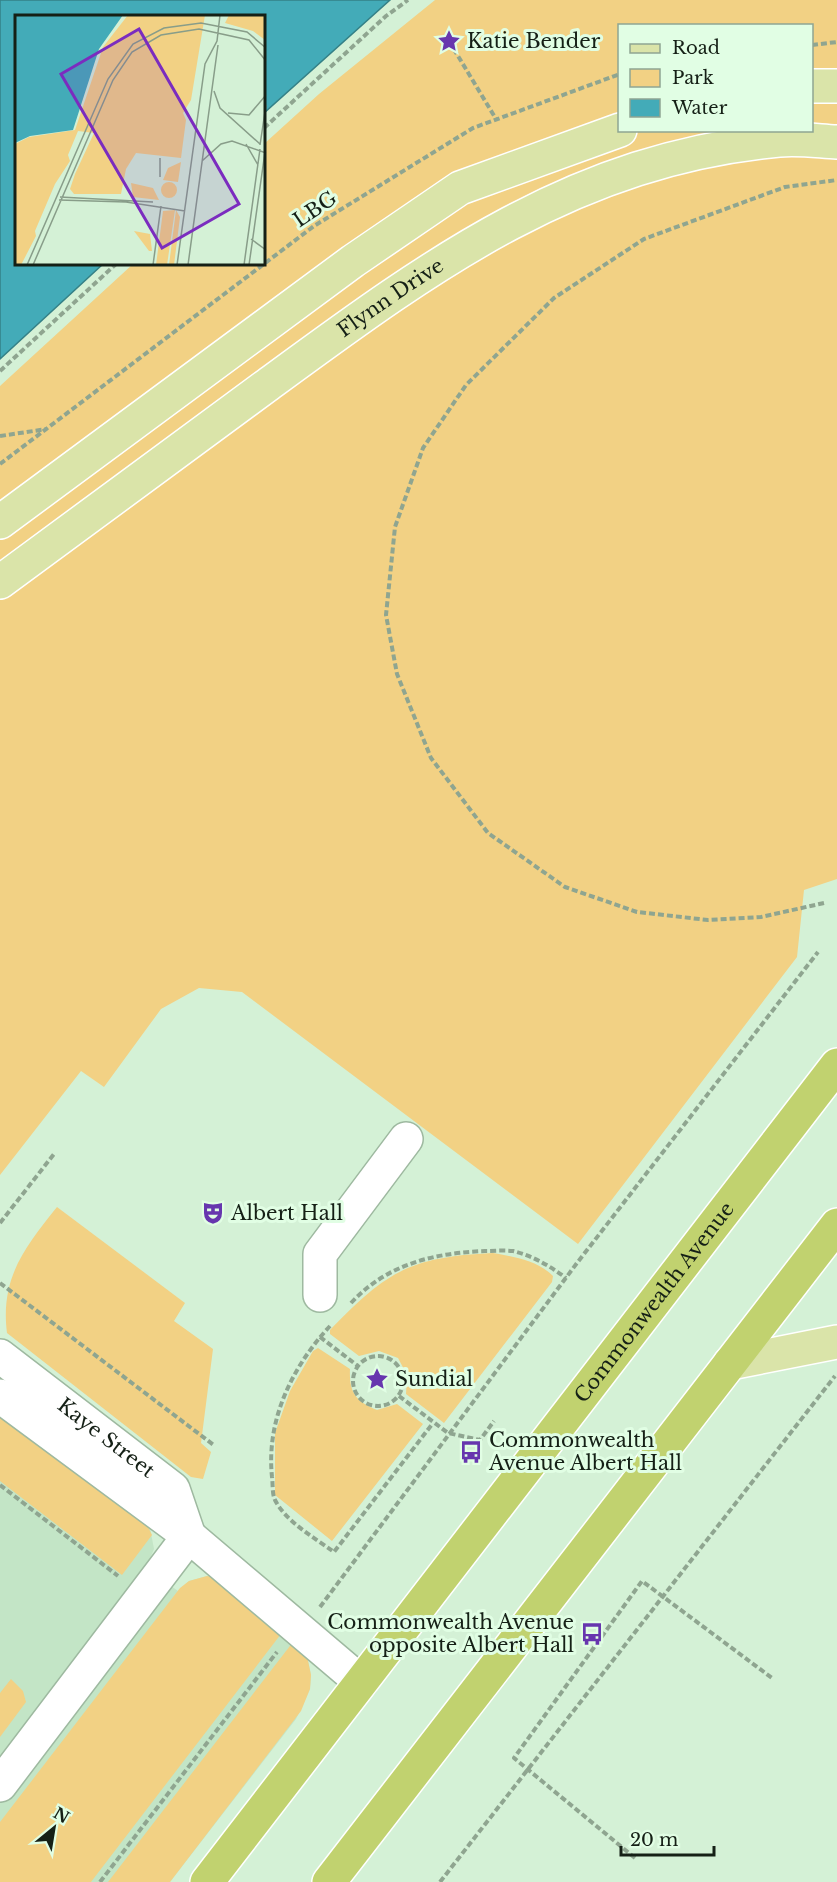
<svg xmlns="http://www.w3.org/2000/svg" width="837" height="1882" viewBox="0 0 837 1882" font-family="'Libre Baskerville',serif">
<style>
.built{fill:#c3e5c6}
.green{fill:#f2d184;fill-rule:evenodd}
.water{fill:#43abb8;stroke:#358187;stroke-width:1.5}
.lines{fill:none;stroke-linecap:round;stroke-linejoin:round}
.minor-casing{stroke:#9eb9a0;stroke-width:36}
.major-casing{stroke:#fff;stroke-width:36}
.highway-casing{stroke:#fff;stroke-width:36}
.path{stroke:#8fa590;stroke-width:4;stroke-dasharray:6 3;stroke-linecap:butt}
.minor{stroke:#fff;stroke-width:33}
.major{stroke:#dae4a9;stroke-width:33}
.highway{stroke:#c1d26f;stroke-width:33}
.labels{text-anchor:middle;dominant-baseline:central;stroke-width:6;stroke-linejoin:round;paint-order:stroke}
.poi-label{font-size:20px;fill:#152016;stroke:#e1fee4;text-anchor:start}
.street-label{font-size:20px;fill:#152016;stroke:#e1fee4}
.inset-road{fill:none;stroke:#889d89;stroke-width:1.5}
.view{fill:#7b2cbf;fill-opacity:0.15;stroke:#7b2cbf;stroke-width:3}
.inset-edge{fill:none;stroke:#152016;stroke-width:3}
</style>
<rect width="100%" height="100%" fill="#d4f1d6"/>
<!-- built -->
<path class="built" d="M0,1409l150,119 4,21 -8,19 32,23 11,-10 18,-5 100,80 4,19 -1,14 -14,30 -126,163h-170z"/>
<!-- green -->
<g class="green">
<path d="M435,0h402v879l-33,11 -7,67 -219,287 -336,-252 -43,-4 -38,21 -57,78 -23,-16 -81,104v-789l133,-122h131v-120l55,-50zM620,26h192v104h-192z"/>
<path d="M57,1207l128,96 -11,18 39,28 -12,94 10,9 -8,27 -12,-2 -184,-144c-7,-55 18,-86 50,-126z"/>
<path d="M493,1253c22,4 44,7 60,23l-1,6 -108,141 -38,-29 1,-19 -9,-17 -19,-7 -20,5 -29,-22v-4c57,-59 80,-73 163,-77z"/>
<path d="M318,1348l32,21c-1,23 5,32 27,41l20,-6 26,20 -91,117 -57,-46v-62l15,-42 23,-40z"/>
<path d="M0,1409l147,116 5,10 -30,40 -122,-94z"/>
<path d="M207,1576l7,1 67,57 -190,248h-91v-60l180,-234 9,-7z"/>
<path d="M293,1642l14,14 4,19 -1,14 -9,22 -131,171h-62z"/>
<path d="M11,1679l12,12 3,11 -26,35v-44z"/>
</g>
<!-- water -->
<path class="water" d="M0,0h390l-126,113v-97h-248v248h87l-103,95z"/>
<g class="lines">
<!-- minor casing -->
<g class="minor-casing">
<g id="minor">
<path d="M320,1295v-41l86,-115"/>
<path id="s1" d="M0,1356l173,133 16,47"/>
<path d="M0,1396l189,140 172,146"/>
<path d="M0,1785l189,-249"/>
</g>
</g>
<!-- major casing -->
<g class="major-casing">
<g id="major">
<path d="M812,86h25"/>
<path d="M0,522l353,-261 107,-73 160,-58"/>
<path id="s2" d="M0,582c89,-65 177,-131 266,-196 161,-118 306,-227 513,-246 19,-2 39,1 58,2"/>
<path d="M730,1363l107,-21"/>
</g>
</g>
<!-- highway casing -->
<g class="highway-casing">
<g id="highway">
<path id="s3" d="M207,1882l630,-817"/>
<path d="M329,1882l508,-657"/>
</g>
</g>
<!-- path -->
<g class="path">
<path d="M449,41l47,78"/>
<path d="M812,45l25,-3"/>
<path d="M264,128l122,-112 22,-16"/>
<path d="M0,371l116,-107"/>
<path d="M0,436l47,-7"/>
<path d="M0,464l314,-238 159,-98 147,-54"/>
<path d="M824,903l-63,14 -53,3 -71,-8 -72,-25 -77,-54 -57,-75 -34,-84 -11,-59 9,-88 28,-79 43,-63 88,-87 90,-59 141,-52 52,-7"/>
<path d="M0,1223l54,-69"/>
<path d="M0,1283l215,163"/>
<path d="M351,1303c36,-39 83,-50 134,-52 9,0 19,-1 28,0 20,5 37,15 53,27"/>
<path d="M330,1326c-38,41 -64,94 -58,151 1,7 0,17 3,23 11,22 40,38 59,52l99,-129"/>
<path d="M320,1337l38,29"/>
<circle cx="378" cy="1381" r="25"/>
<path d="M399,1396l49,37 32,7 14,-19"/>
<path d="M0,1485l118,91"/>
<path d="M320,1607l257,-344 241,-311"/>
<path d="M635,1858l-121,-100 128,-177 130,97"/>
<path d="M100,1882l177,-230"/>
<path d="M440,1882l395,-506"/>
</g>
<!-- minor -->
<use href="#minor" class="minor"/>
<!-- major -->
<use href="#major" class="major"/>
<!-- highway -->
<use href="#highway" class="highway"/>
</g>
<!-- icons -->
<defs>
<g id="sight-bare" transform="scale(1.8)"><path d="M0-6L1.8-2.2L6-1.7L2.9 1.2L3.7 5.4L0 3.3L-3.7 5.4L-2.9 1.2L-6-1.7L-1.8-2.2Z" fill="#6736ae" stroke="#e1fee4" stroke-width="2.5" paint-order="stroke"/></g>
<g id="theatre-bare" transform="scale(1.8)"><path d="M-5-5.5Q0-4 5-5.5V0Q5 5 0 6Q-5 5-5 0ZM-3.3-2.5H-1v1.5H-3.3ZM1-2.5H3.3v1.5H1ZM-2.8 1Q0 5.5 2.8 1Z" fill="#6736ae" stroke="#e1fee4" stroke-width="2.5" paint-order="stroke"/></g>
<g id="bus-bare" transform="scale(1.8)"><path d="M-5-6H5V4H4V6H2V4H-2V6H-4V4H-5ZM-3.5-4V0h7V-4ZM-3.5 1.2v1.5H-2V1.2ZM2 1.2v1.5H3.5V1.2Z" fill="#6736ae" stroke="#e1fee4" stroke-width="2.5" paint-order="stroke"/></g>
</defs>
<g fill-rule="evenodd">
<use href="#sight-bare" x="449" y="41"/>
<use href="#theatre-bare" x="213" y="1213"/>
<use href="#sight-bare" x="377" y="1379"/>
<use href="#bus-bare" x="471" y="1452"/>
<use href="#bus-bare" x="592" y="1634"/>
</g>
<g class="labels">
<!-- poi labels -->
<g class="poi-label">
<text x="467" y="41">Katie Bender</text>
<text x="231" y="1213">Albert Hall</text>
<text x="395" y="1379">Sundial</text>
<text x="489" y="1440">Commonwealth<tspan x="489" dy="23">Avenue Albert Hall</tspan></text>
<text x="574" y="1622" text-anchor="end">Commonwealth Avenue<tspan x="574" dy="23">opposite Albert Hall</tspan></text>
</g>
<!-- street labels -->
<g class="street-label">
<text transform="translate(315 209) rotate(-34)">LBG</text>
<text stroke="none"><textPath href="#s2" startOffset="483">Flynn Drive</textPath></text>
<text stroke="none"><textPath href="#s3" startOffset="732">Commonwealth Avenue</textPath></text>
<text stroke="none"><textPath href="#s1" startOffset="134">Kaye Street</textPath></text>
</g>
</g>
<!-- overview -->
<g transform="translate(15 15)">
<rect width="250" height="250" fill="#d4f1d6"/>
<path d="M113,0h77l-14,85 -8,13 3,7 -5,38 -45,-5 -10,16 -5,25h-47l-4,-5 5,-15 19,-41 -16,-2 -10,24 2,6 -15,23 -20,47 1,5 -15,29h-6v-121l14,-7 46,-7 28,-83zM214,0h36v25l-12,-9 -28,-8zM166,147l-3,20 -15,-2 5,-12zM146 175a8 8 0 1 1 16 0a8 8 0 1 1-16 0ZM116,168l22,5 6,12 -26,-3zM160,195l-8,55h-11l7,-54zM161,195l4,7 -6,48h-5zM119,216l16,3 2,17h-3z" fill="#f2d184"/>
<path d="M0,0h108l-24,34 -26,81 -43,6 -15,7z" fill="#43abb8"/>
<path class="inset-road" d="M199,76l6,17 40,36M213,98l21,2 17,-20M231,129l12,21M245,130l6,-40M145,143v19M187,146l19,-17 11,-3 34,12M45,182l93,5M44,185l67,2 59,9M236,224l15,11M12,250l81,-186 25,-35 31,-16 37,-5 46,9 19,16M18,250l80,-185 19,-28 29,-17 38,-6 50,11 17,21M138,250l8,-59M162,250l28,-201 12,-23 3,-26M173,250l30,-220M229,250l16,-116M234,250l16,-113"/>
<path class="view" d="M124,14l100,175 -77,44 -101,-174z"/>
<rect width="250" height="250" class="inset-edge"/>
</g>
<!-- legend -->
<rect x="618" y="24" width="195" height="108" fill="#e1fee4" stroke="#8fa592" stroke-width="1.5"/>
<rect x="630" y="44" width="30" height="9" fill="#dae4a9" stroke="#8fa592" stroke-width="1.5"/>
<text x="672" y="54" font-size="18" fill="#152016">Road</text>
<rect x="630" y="69" width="30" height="18" fill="#f2d184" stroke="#8fa592" stroke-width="1.5"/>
<text x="672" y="84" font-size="18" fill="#152016">Park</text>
<rect x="630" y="99" width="30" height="18" fill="#43abb8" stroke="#8fa592" stroke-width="1.5"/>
<text x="672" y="114" font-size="18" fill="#152016">Water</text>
<!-- north arrow -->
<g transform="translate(54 1828) rotate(30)" stroke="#e1fee4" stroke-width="4.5" paint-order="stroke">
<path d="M0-4.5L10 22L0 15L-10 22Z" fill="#152016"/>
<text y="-9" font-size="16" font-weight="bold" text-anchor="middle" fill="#152016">N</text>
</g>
<!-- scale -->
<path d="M621 1846v9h93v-9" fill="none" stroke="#152016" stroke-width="3"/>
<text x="630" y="1846" font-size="18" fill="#152016" stroke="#e1fee4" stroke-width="4.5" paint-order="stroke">20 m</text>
</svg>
